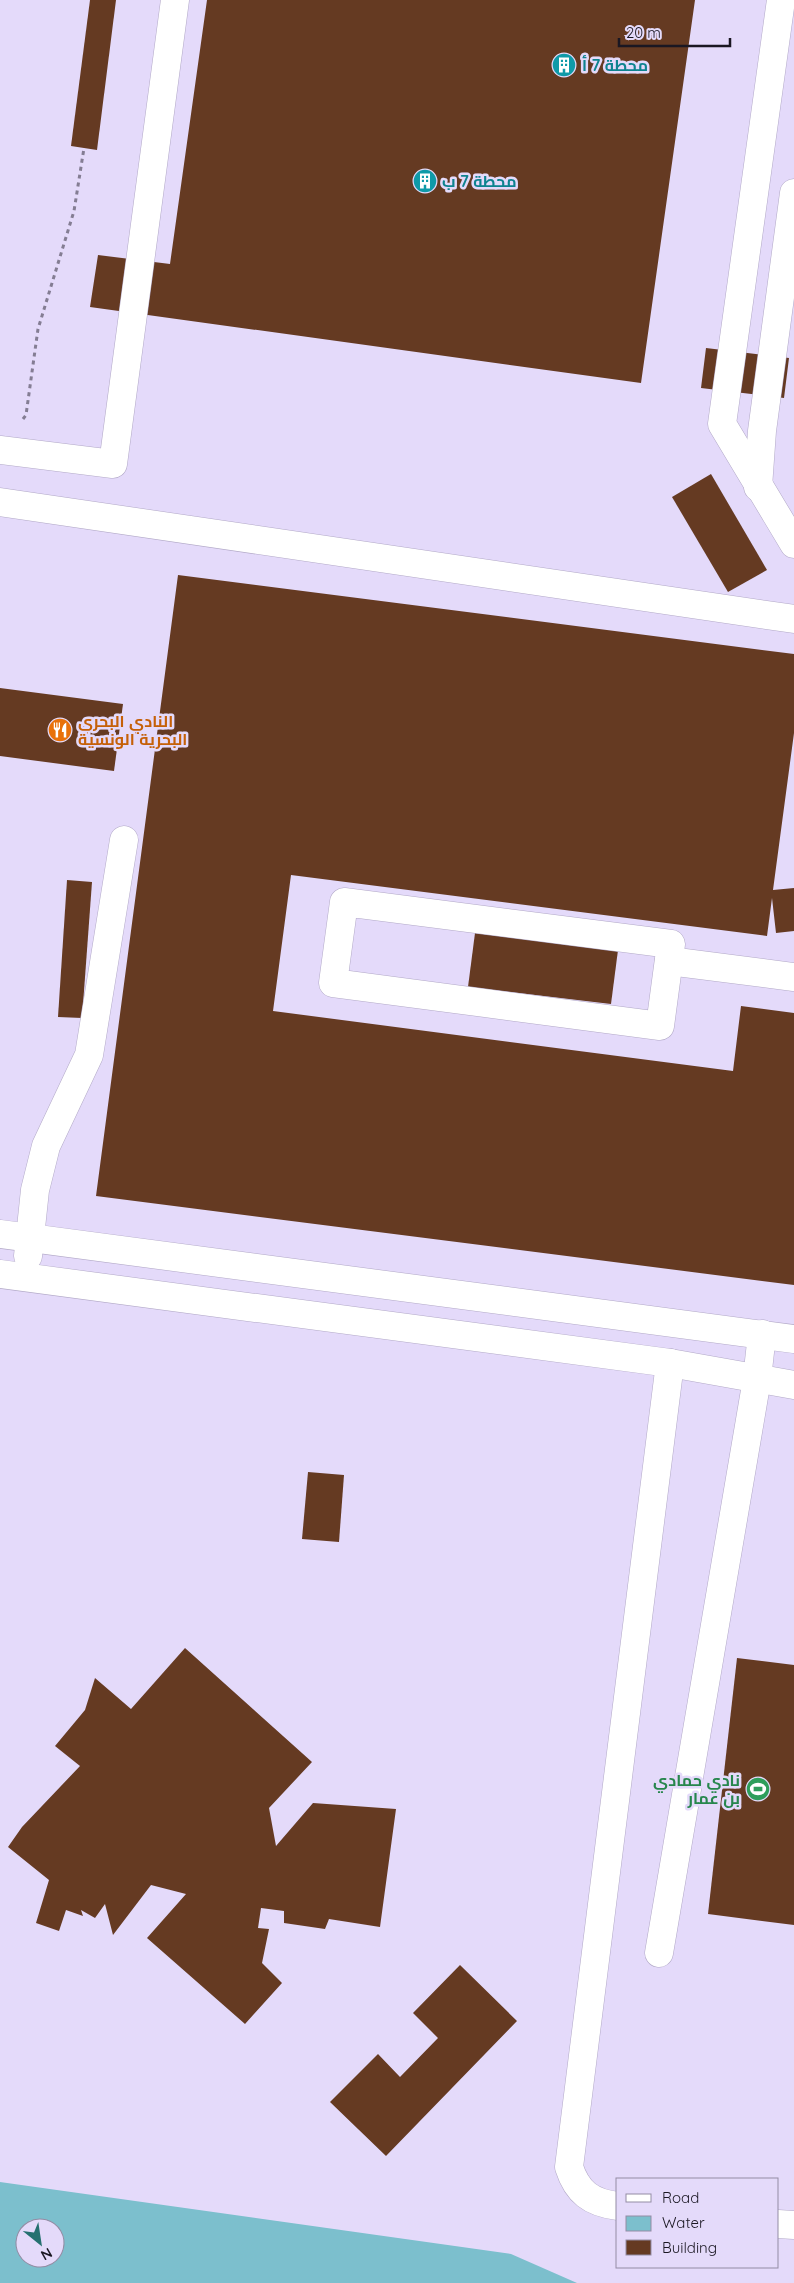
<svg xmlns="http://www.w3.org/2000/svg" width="794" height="2283" viewBox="0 0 794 2283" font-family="Quicksand,Cairo,sans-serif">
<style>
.water{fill:#7cbfcd;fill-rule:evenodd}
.building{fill:#653a22}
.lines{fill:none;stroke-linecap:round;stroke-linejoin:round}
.minor-casing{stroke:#b2a9c7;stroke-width:29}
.path{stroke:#847d93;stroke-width:3;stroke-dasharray:4 4;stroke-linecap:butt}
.minor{stroke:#fff;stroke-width:28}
.labels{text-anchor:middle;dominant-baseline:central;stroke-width:5;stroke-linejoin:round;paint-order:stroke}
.culture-label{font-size:16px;font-weight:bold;fill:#0d838f;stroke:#e4dafa;text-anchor:start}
.food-label{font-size:16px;font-weight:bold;fill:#c56008;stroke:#e4dafa;text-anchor:start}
.leisure-label{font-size:16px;font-weight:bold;fill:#27864d;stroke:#e4dafa;text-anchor:end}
</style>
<rect width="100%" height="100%" fill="#e4dafa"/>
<!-- water -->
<path class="water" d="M0,2182l511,72 66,29h-577zM25,2228h30v30h-30z"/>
<!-- building -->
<g class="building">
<path d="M90,0h26l-19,150 -26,-4z"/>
<path d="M207,0h488l-54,383 -551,-76 8,-52 72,9z"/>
<path d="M706,348l83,10 -5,40 -83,-10z"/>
<path d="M711,474l56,96 -39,22 -56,-95z"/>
<path d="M178,575l616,79v79l-21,157 21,-2v43l-18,2 -4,-35 -5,38 -476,-61 -18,136 460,60 8,-65 53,7v272l-698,-89z"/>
<path d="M0,688l123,16 -9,67 -114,-15z"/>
<path d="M67,880l25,2 -10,136 -24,-1z"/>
<path d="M475,933l143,17 -7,54 -143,-17z"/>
<path d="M308,1472l36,3 -5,67 -37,-3z"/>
<path d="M185,1648l127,114 -43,46 7,38 37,-43 83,6 -16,118 -51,-8 -4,10 -41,-6v-12l-23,-3 -3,20 11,1 -7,34 20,20 -37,41 -98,-86 39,-44 -35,-9 -38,50 -8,-31 -10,14 -14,-8 2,6 -17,-6 -7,21 -23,-8 13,-43 -41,-33 14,-20 58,-61 -25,-20 30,-36 10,-32 36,31z"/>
<path d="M737,1658l57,7v260l-86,-11z"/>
<path d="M460,1965l57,56 -131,135 -56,-54 48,-48 22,23 38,-39 -25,-25z"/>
</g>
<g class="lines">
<!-- minor casing -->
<g class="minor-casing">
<g id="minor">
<path d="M781,0l-59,424 72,120"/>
<path d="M0,450l113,14 62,-464"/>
<path d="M758,487l4,-56 32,-238"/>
<path d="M0,502l794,117"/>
<path d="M344,902l327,42 -11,82 -327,-43z"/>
<path d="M669,961l125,16"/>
<path d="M0,1234l794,105"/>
<path d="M28,1256l7,-66 11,-44 43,-91 35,-215"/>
<path d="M0,1274l670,89 124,22"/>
<path d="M659,1953l98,-574 5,-45"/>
<path d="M618,2206c-27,-3 -41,-14 -49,-39l101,-804"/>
<path d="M778,2224l16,1"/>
</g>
</g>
<!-- path -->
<path class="path" d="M23,419l3,-4 12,-86 36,-118 10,-63"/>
<!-- minor -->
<use href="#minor" class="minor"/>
</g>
<!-- icons -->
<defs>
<g id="building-disc" transform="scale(1.25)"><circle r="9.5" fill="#0f9aa8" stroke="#e4dafa"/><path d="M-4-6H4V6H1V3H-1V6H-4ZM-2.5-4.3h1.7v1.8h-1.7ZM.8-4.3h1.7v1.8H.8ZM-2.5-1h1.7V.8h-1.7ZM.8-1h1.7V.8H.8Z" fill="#fff"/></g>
<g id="restaurant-disc" transform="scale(1.25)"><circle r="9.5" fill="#e8710a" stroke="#e4dafa"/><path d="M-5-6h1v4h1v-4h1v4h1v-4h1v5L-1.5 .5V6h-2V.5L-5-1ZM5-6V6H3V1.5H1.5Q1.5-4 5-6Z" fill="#fff"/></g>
<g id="stadium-disc" transform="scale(1.25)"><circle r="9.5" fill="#2e9e5b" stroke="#e4dafa"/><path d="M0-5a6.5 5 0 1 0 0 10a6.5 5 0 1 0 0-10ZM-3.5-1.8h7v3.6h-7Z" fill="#fff"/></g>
</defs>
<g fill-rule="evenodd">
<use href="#building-disc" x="564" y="65"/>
<use href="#building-disc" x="425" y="181"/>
<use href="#restaurant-disc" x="60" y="730"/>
<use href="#stadium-disc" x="758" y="1789"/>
</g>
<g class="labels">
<!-- culture labels -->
<g class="culture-label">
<text x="582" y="65">محطة 7 أ</text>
<text x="442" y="181">محطة 7 ب</text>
</g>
<!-- food labels -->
<g class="food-label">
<text x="78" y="721">النادي البحري<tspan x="78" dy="18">البحرية الونسية</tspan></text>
</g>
<!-- leisure labels -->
<g class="leisure-label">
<text x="740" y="1780">نادي حمادي<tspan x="740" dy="18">بن عمار</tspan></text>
</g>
</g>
<!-- legend -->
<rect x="616" y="2178" width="162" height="90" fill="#e4dafa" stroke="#938ca4"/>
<rect x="626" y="2194" width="25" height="8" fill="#ffffff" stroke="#938ca4"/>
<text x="662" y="2203" font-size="15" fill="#1a1722">Road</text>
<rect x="626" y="2216" width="25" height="15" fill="#7cbfcd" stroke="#938ca4"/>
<text x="662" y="2228" font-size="15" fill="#1a1722">Water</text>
<rect x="626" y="2240" width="25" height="15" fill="#653a22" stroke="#938ca4"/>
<text x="662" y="2253" font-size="15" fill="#1a1722">Building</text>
<!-- north arrow -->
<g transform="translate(40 2243) rotate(150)"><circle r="24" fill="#e4dafa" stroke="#938ca4"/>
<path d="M0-4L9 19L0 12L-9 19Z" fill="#257070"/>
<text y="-8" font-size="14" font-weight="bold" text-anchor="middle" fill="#1a1722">N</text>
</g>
<!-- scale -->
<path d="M619 38v8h111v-8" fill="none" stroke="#1a1722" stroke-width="2.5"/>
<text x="626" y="38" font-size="15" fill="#1a1722" stroke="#e4dafa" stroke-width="4" paint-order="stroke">20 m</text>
</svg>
